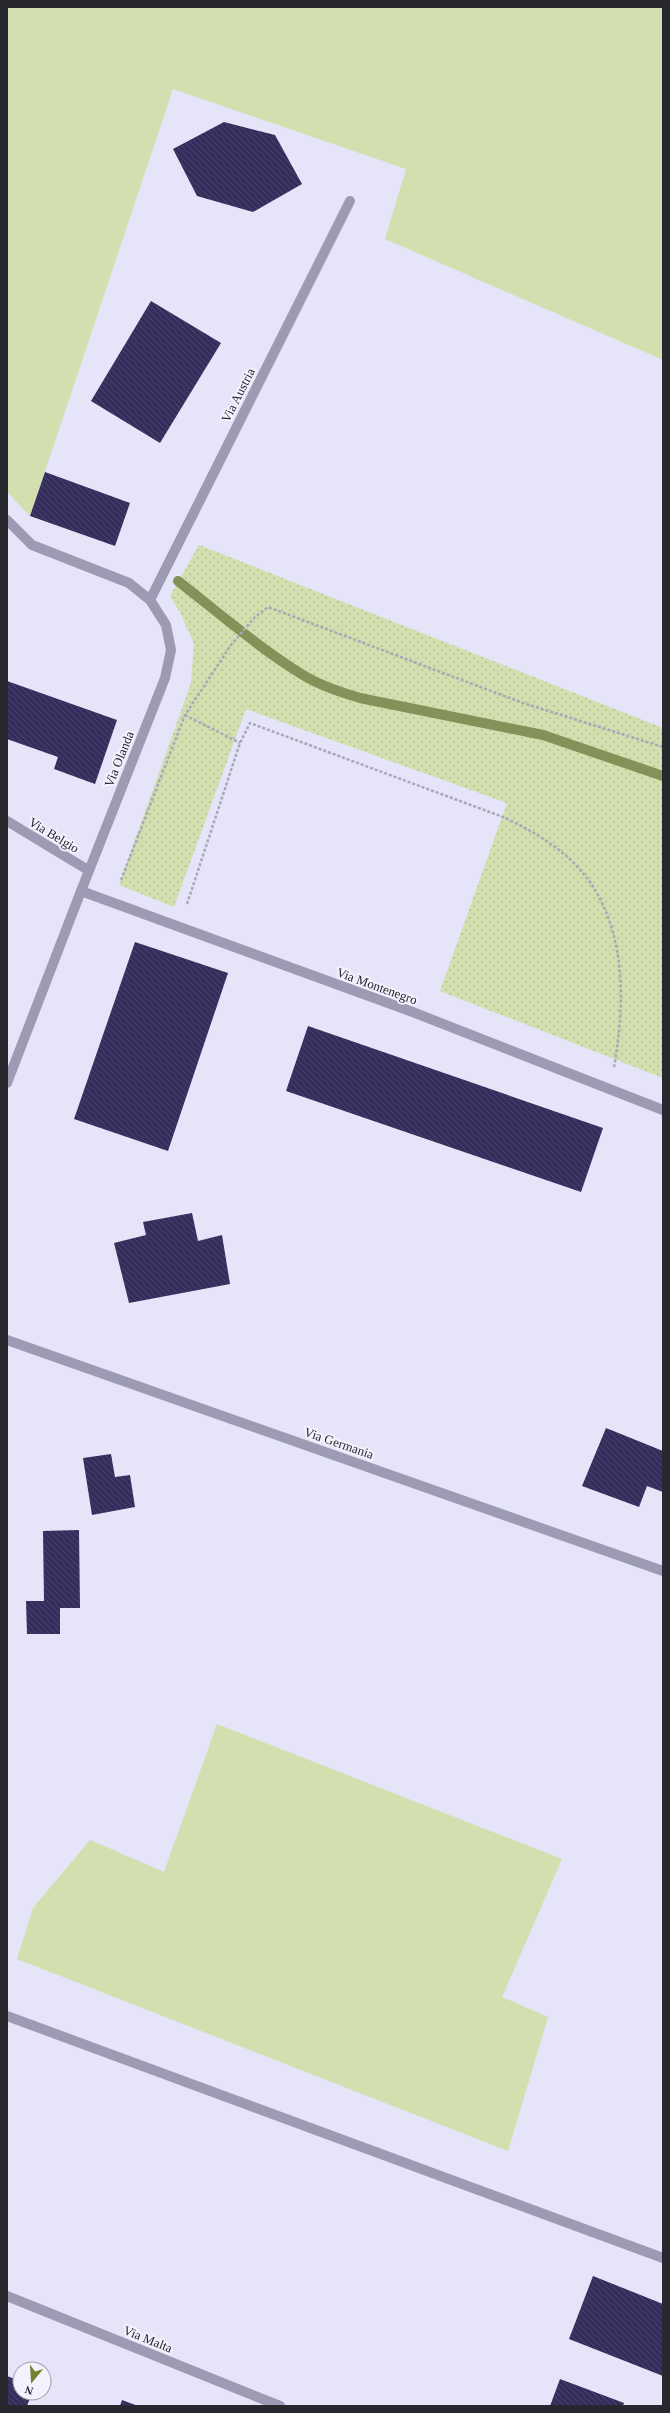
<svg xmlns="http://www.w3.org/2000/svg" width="670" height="2413" viewBox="0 0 670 2413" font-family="'Times New Roman',serif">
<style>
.grass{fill:#d3dfae}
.park{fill:url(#park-dots)}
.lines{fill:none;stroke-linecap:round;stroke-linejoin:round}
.stream{stroke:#849158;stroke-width:10}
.building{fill:url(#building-back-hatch)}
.path{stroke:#a9a8b8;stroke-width:2.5;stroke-dasharray:3 2;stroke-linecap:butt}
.service{stroke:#9c9bb3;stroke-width:10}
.minor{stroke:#9c9bb3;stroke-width:10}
.labels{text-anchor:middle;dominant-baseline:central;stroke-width:4;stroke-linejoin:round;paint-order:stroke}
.street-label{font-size:13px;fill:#27272e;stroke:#f3f2fe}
</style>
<defs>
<pattern id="park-dots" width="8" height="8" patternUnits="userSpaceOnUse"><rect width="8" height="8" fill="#d3dfae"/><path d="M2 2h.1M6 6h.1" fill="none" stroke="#b5bf96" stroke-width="1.8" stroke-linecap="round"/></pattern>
<pattern id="building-back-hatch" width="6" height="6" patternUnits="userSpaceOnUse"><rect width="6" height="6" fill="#352d5c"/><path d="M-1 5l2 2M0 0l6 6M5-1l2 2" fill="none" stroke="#4a436b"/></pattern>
</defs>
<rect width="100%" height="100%" fill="#e5e4f8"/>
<!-- grass -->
<g class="grass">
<path d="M7,7h656v353l-278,-121 21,-70 -233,-80 -143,427 -23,-24z"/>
<path d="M217,1724l345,135 -60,138 46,20 -40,134 -491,-192 16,-51 57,-68 74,32z"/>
</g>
<!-- park -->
<path class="park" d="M199,545l464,183v350l-223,-87 67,-188 -261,-94 -72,198 -55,-22 72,-202 3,-39 -13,-30 -11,-18z"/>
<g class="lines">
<!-- stream -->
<path class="stream" d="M178,581c41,32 81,67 125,94 18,11 38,17 57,23l183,37 120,41"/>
</g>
<!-- building -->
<g class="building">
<path d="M224,122l51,13 27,49 -49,28 -56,-16 -24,-47z"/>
<path d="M151,301l70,42 -61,100 -69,-42z"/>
<path d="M45,472l85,31 -15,43 -85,-30z"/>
<path d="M7,681l110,39 -22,64 -41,-15 4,-12 -51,-18z"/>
<path d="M135,942l93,31 -60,178 -94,-32z"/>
<path d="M308,1026l295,102 -22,64 -295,-101z"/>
<path d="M192,1213l6,28 24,-6 8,49 -101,19 -15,-60 32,-8 -3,-13z"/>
<path d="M606,1428l57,23v41l-16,-6 -8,21 -57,-21z"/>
<path d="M111,1454l4,23 15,-2 5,32 -43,8 -9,-57z"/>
<path d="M79,1530l1,78h-20v26h-33l-1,-33h18l-1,-70z"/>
<path d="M593,2276l70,28v72l-94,-37z"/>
<path d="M7,2376l13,5v12h12l-5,13h-20z"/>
<path d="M560,2379l64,24 -1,3h-73z"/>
<path d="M122,2400l16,6h-18z"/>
</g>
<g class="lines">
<!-- path -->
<g class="path">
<path d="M185,715l55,28"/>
<path d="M121,880l64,-165 46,-70 24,-28 13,-10 255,96 140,44"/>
<path d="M187,904l53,-161 10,-20 253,94c26,12 52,27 73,48 51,54 50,134 38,202"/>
</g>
<!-- service -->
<g class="service">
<path d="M7,520l25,25 97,38 21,17 16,25 5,25 -6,28 -84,213"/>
<path d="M150,600l200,-399"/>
<path d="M7,821l81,49"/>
<path d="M7,2296l273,110"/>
</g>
<!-- minor -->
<g class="minor">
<path d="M7,1083l74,-192 329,120 253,99"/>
<path d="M7,1340l656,231"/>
<path d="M7,2016l656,242"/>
</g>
</g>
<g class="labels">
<!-- street labels -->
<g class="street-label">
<text transform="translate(238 395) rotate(-63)">Via Austria</text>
<text transform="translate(119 759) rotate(-68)">Via Olanda</text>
<text transform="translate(54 835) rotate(31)">Via Belgio</text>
<text transform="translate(377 986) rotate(20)">Via Montenegro</text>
<text transform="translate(339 1443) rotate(19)">Via Germania</text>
<text transform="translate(148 2339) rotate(22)">Via Malta</text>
</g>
</g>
<!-- border -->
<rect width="670" height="2413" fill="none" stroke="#27272e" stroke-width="16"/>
<!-- north arrow -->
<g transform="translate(32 2381) rotate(198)"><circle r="19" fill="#f3f2fe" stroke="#a1a1ab"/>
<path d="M0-3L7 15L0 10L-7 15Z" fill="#748331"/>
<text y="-6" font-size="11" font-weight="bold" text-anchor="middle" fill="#27272e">N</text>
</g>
</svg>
